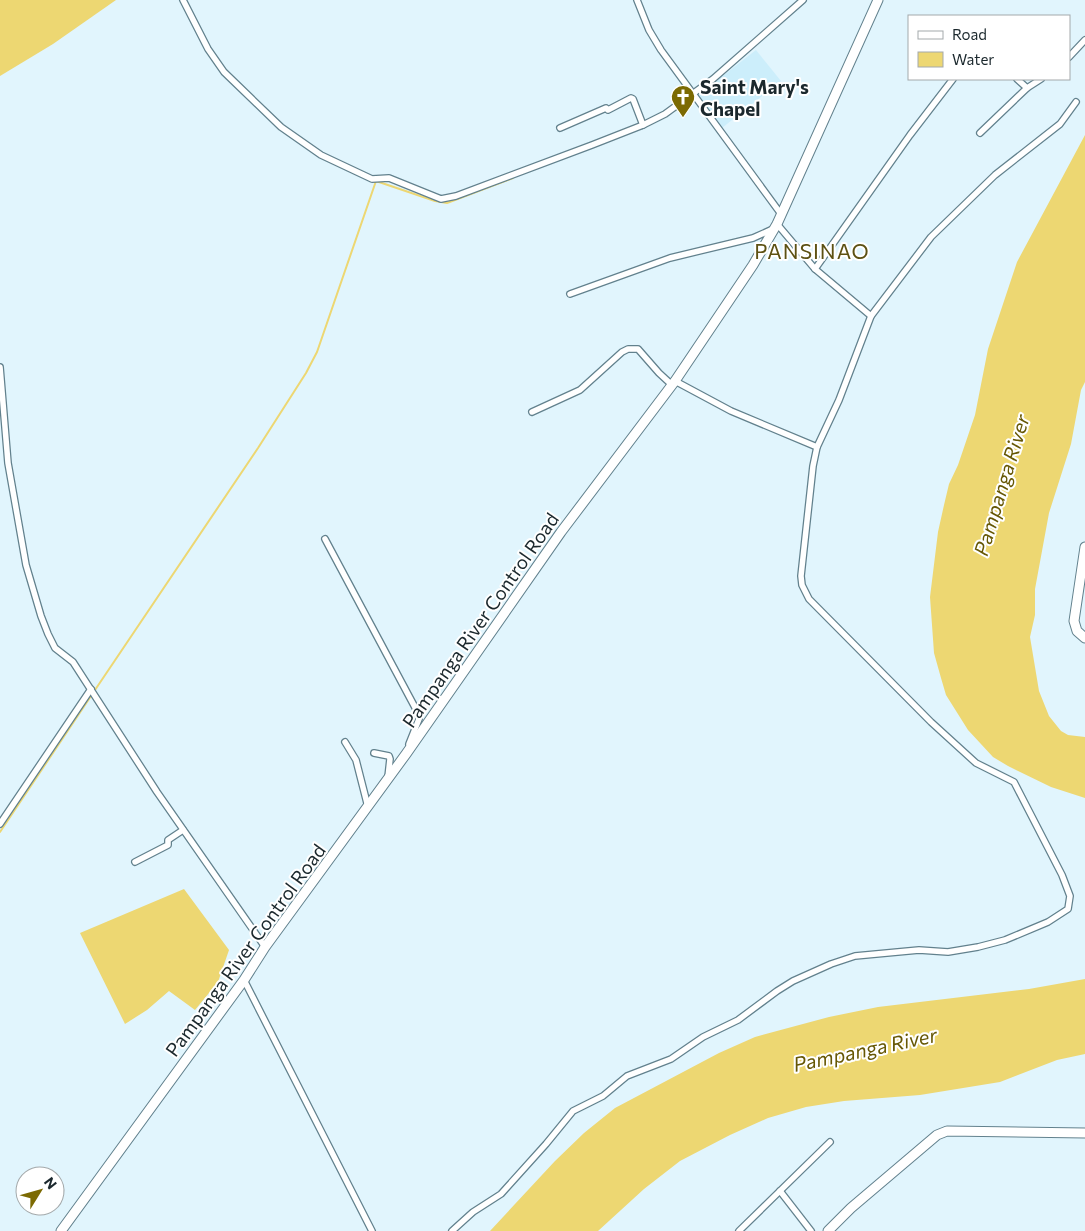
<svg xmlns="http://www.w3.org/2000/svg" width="1085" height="1231" viewBox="0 0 1085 1231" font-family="Commissioner,sans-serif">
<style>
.built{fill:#cceefb}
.water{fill:#edd772}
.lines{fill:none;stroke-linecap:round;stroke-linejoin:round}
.stream{stroke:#edd772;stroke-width:2}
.street-casing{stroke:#62818d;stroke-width:8}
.secondary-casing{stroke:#62818d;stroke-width:11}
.street{stroke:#fff;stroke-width:5.5}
.secondary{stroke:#fff;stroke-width:9}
.labels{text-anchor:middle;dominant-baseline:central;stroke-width:4;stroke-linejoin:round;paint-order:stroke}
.poi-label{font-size:19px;font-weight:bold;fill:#1b282d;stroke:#fff;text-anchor:start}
.street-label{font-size:19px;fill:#1b282d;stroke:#fff}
.water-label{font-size:20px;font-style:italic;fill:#665704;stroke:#fff}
.quarter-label{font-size:21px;letter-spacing:1px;fill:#5d5113;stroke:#fff}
</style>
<rect width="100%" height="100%" fill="#e1f5fd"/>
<!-- built -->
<path class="built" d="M756,50l25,31 -59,47 -25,-32z"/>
<!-- water -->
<g class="water">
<path d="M0,0h116l-63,44 -53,32z"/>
<path d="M1085,135v247l-4,8 -10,54 -22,69 -14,76v26l-5,22 9,54 10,25 12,15 7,4 17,2v61l-34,-11 -43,-21 -15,-9 -25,-27 -22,-35 -5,-17 -7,-25 -4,-56 8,-65 6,-27 5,-21 9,-19 17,-50 13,-66 29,-87z"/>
<path d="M184,889l45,61 -11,32 -23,28 -26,-19 -22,19 -22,14 -45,-91z"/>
<path d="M1085,979v75l-28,6 -57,22 -80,13 -76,6 -38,6 -38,11 -38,17 -50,26 -36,28 -46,42h-108l65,-70 29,-28 31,-25 104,-55 36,-16 74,-20 49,-10 151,-18z"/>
</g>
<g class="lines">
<!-- stream -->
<g class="stream">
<path d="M674,111l12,-9"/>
<path d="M95,690l163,-242 48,-75 11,-21 59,-171 59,20 12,2 66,-25"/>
<path d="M0,832l91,-136"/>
</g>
<!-- street casing -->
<g class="street-casing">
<g id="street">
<path d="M183,0l25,49 16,23 57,55 40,28 51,24 17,-1 52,21 15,-3 136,-51 51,-20 22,-11 48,-35 90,-79"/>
<path d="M637,0l12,30 12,20 120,164"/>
<path d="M1069,57l16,-17"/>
<path d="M1017,79l10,9 14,-9"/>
<path d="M560,128l46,-20 2,2 23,-12 2,1 10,26"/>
<path d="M980,133l47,-45"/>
<path d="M777,224l38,45 56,47"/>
<path d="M815,269l95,-134 43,-56"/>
<path d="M570,294l100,-36 83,-20 20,-9"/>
<path d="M0,367l8,96 18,102 15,51 7,18 7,14 18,14 84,130 108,155"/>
<path d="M675,381l56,30 86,36"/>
<path d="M532,412l48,-22 42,-38 6,-3h10l21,24 13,12"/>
<path d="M325,539l93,174 1,6 -10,25"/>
<path d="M345,742l11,18 12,47"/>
<path d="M374,753l15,3 1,3 -2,18"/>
<path d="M0,824l91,-135"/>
<path d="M135,862l33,-17v-5l15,-10"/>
<path d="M244,980l128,251"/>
<path d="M780,1191l31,40"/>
<path d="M452,1231l21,-19 28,-18 45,-50 27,-33 30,-15 24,-20 44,-17 32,-22 35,-17 39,-29 16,-10 38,-17 24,-8 64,-6 29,2 30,-5 27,-7 43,-18 20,-13 2,-13 -8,-21 -48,-93 -38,-19 -45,-41 -122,-123 -7,-14 -1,-9 12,-110 4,-19 22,-47 32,-84 60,-79 64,-62 65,-51 16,-22"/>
<path d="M739,1231l91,-89"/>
</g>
</g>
<!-- secondary casing -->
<g class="secondary-casing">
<g id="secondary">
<path d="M1085,547l-11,74 3,10 8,7"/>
<path d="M61,1231l183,-251 21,-33 141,-193 155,-222 114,-151 78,-116 24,-41 101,-224"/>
<path d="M828,1231l23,-23 86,-73 10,-4 138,2"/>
</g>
</g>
<!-- street -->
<use href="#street" class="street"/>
<!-- secondary -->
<use href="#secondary" class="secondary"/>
</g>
<!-- icons -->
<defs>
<g id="church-pin" transform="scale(1.25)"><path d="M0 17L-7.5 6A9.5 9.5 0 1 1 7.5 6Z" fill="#7c6a02" stroke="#fff"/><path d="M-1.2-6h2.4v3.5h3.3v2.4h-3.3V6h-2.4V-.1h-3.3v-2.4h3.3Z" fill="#fff"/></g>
</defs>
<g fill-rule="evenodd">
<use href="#church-pin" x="683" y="97"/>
</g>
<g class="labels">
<!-- poi labels -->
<g class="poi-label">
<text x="700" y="86">Saint Mary's<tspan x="700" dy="22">Chapel</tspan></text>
</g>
<!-- street labels -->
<g class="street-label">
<text transform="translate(480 620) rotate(-55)">Pampanga River Control Road</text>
<text transform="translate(245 950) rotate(-54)">Pampanga River Control Road</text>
</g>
<!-- water labels -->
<g class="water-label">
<text transform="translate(1001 485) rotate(-73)">Pampanga River</text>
<text transform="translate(865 1049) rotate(-12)">Pampanga River</text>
</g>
<!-- quarter labels -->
<g class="quarter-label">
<text x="812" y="250">PANSINAO</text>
</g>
</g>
<!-- legend -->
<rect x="908" y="15" width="162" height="65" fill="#ffffff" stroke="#a4a9ab"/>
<rect x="918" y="31" width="25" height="8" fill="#ffffff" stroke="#a4a9ab"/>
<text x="952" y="40" font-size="15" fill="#1b282d">Road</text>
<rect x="918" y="52" width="25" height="15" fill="#edd772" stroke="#a4a9ab"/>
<text x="952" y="65" font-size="15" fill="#1b282d">Water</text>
<!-- north arrow -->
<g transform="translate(40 1191) rotate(53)"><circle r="24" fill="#ffffff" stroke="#a4a9ab"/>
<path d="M0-4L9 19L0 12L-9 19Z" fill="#7c6a02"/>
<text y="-8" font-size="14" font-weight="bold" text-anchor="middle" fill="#1b282d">N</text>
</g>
</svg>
